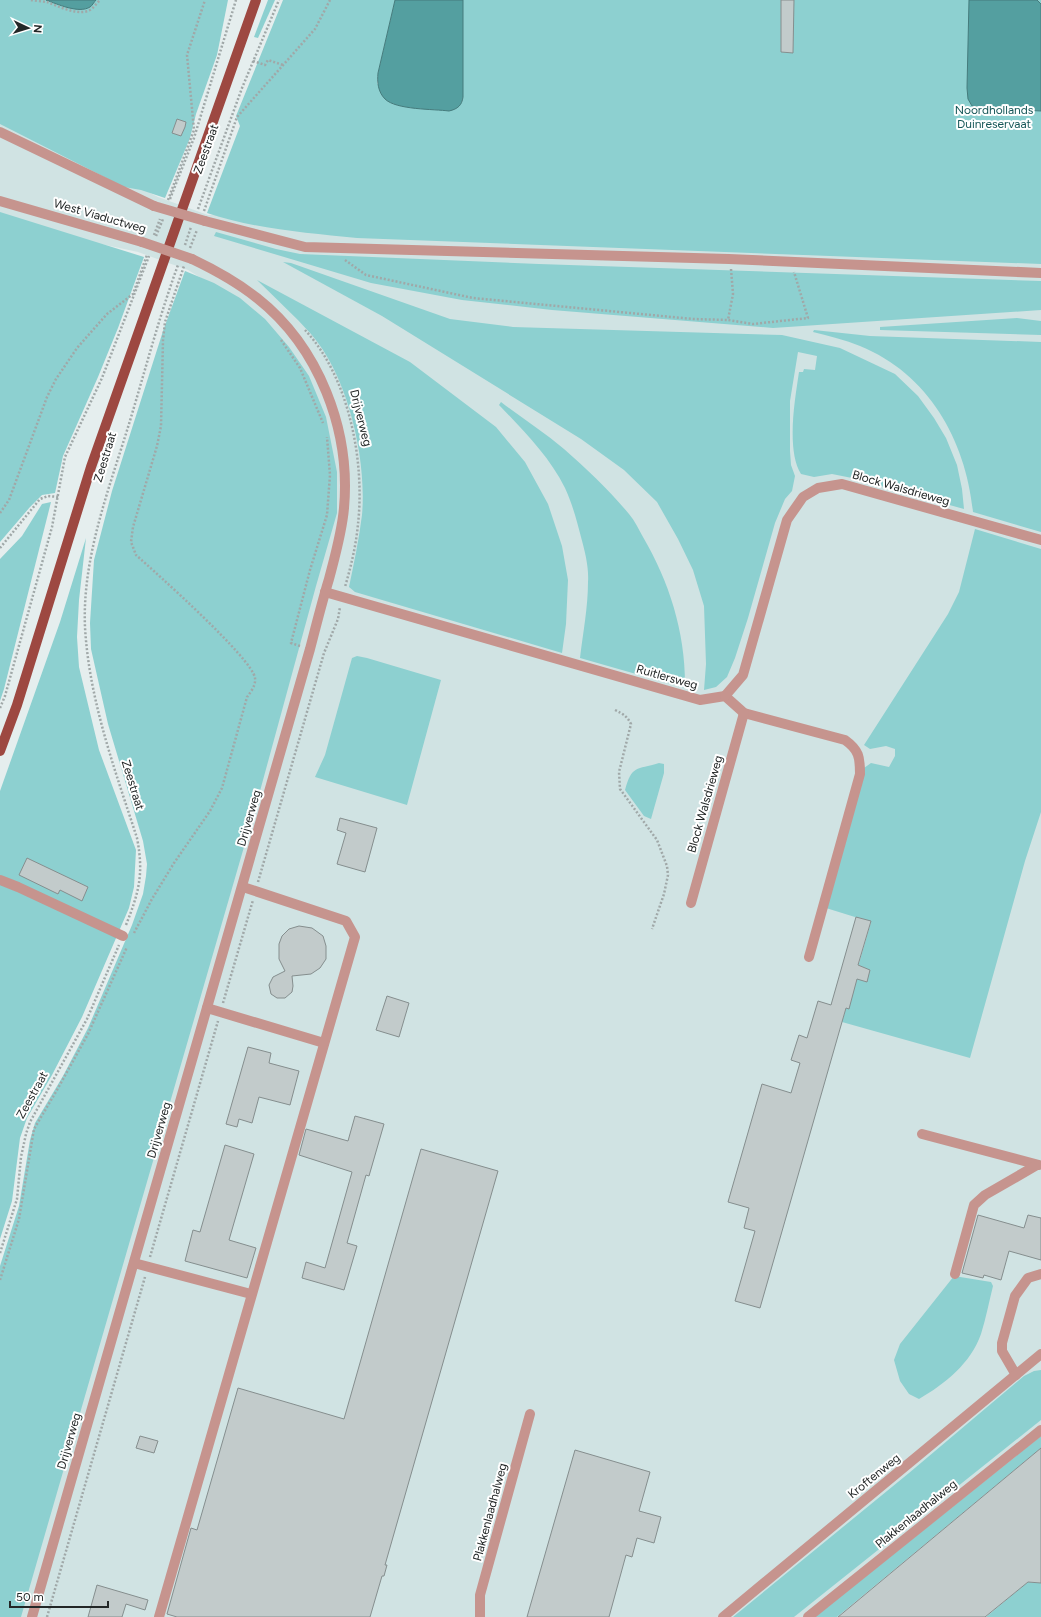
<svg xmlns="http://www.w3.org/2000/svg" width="1041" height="1617" viewBox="0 0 1041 1617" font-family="Figtree,sans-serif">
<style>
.built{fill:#d0e3e3}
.green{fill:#8dd0d0}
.water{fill:#549fa0;stroke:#457b7c}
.building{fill:#c2cbcb;stroke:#858e8e}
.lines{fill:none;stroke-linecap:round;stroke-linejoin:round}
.path{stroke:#a0a8a8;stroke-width:2.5;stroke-dasharray:2 2;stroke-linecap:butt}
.minor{stroke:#c6948e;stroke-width:10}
.major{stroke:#9d4841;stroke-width:10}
.minor-bridge{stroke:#c6948e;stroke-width:10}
.labels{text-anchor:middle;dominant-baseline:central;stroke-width:4;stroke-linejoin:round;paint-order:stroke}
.park-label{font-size:12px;fill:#165758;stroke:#fff}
.street-label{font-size:12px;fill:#232727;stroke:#fff}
</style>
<rect width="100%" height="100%" fill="#e5eeee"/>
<!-- built -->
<path class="built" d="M0,116l158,81 50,18 17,-1 816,48v1355h-1028l69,-235 150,-1085 -44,-27 -50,-18 -74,-16 -64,-18z"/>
<!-- green -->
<g class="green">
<path d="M0,0h46l20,7h24l6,-7h132l-11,55 -21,59 -6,24 -25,60 -24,-8 -17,-3 -124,-63z"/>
<path d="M268,0h7l-17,38 -4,-1z"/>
<path d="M283,0h112l-17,73 -1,10 16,21 56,7 13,-9 1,-5v-97h578v264l-684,-26c-50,-5 -102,-9 -150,-25l33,-87 -4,-10z"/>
<path d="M0,212l144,45 -26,71 -20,49 -35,79 -8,37 -13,2 -12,12 -30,35z"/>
<path d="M216,232l60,17 24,5 239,10 502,17v29l-268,18 -221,-18 -90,-10 -91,-17 -157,-47z"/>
<path d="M283,262l8,1 159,56 63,8 269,8 58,13 55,26 23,22 16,22 12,20 11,27 5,24 2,20 -112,-31 -20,-4 -18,3 -13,-3c-15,-24 -6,-75 -2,-102h4l1,-3 11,1 2,-14 -19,-4 -8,49v50l1,14 4,11 -3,15 -7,8 -10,24 -27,95 -13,40 -8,19 -11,10 -12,3 2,-26 -2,-58 -11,-36 -15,-31 -21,-37 -33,-32 -43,-31 -199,-123z"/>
<path d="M185,271l29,12 26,15 25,21 24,28 20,29 17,41 11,55v41l-21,73 -59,216 -236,815h-21v-351l19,-60 11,-66 5,-17 28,-47 25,-48 44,-103 11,-31 3,-18 1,-12 -4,-23 -35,-117 -17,-75 -1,-26 4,-63 18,-69 51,-160z"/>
<path d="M257,280l153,82 86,65 29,35 23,42 14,42 6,34 -2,44 -4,29 -207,-61 -6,-5c5,-24 10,-48 13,-72 5,-56 -14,-139 -51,-181 -17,-19 -36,-36 -54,-54z"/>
<path d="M1017,318l24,3v14l-161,-5v-3z"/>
<path d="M814,330l56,6 171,6v190l-68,-20c-7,-71 -44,-138 -113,-166 -15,-6 -31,-10 -47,-14z"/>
<path d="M501,402c21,16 43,30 63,47 23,20 46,42 65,65 6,7 10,16 14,23 27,46 43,98 42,151l-105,-30c3,-25 8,-51 8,-76 1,-15 -3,-30 -7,-45 -4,-16 -9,-34 -16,-49 -16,-32 -42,-58 -66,-83z"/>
<path d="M51,502l-47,187 -4,12v-142l22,-23 20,-32z"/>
<path d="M975,529l66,20v263l-16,49 -55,197 -128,-36 29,-100 -45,-14 38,-140 7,-5 18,4 6,-11v-7l-9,-3 -16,3 -6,-4 84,-131 11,-22z"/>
<path d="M86,538l-7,62 -2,37 2,30 20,83 37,100 -2,37 -5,21 -47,109 -30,58 -25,43 -7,20 -8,63 -12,38v-448l60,-169z"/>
<path d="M357,656l10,2 74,22 -34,125 -92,-28 10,-22 27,-97z"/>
<path d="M659,763l5,1v9l-13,46 -7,-3 -19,-26c7,-25 11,-20 34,-27z"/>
<path d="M954,1276l37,6 2,4c-4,16 -7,32 -12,48 -10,29 -36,50 -62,65l-10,-5 -9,-13 -6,-21 6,-16z"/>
<path d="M1041,1370v50l-247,197h-61l176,-144 115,-97 10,-5z"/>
<path d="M1041,1436v12l-204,169h-22z"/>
<path d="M1028,1582l13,1v34h-55z"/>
</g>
<!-- water -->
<g class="water">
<path d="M46,0h50c-2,2 -4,6 -6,7 -11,7 -33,-3 -44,-7z"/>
<path d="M395,0h68v97c-1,8 -5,12 -14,14 -15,-2 -53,-1 -64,-12 -7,-7 -8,-17 -7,-26z"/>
<path d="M969,0h68l4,4v107c-24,-2 -46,3 -69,-5l-4,-7 -1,-11z"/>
</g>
<!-- building -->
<g class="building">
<path d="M781,0h13l-1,53 -12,-1z"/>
<path d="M177,119l9,3 -1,5 -4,9 -9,-3z"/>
<path d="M340,818l37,10 -12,44 -28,-8 9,-31 -9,-3z"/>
<path d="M27,858l61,29 -6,14 -22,-11 -2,4 -39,-19z"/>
<path d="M856,917l15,4 -13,44 12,5 -3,12 -10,-3 -8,30 -3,-1 -86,300 -25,-7 20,-70 -11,-3 5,-20 -21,-6 34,-118 29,9 9,-30 -9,-3 8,-25 8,3 11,-37 13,4z"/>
<path d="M299,926l13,2 11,8 3,10v13l-6,9 -9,6 -19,2 1,10 -1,6 -7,6h-8l-6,-4 -2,-9 4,-8 12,-6 -6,-12v-15l3,-8 7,-7z"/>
<path d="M387,996l22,7 -10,34 -23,-7z"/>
<path d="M248,1047l23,6 -2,10 30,8 -9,34 -31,-8 -7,26 -13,-4 -2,8 -11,-3z"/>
<path d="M355,1116l29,8 -15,52 -3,-1 -19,68 10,3 -13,44 -42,-12 4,-16 19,6 27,-96 -53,-17 7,-26 42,12z"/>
<path d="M225,1145l29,9 -25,86 27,8 -9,30 -62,-17 8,-31 7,2z"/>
<path d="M421,1149l77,22 -113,394h2l-3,11h-2l-12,41h-193l-10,-3 24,-86 6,2 41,-142 106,31z"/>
<path d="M978,1215l46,13 4,-13 13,3v42l-32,-9 -8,29 -17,-5 -1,3 -21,-5z"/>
<path d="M140,1436l18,5 -4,12 -18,-5z"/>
<path d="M1041,1448v135l-13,-1 -43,35h-147z"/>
<path d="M575,1450l75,22 -11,39 22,6 -7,26 -17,-5 -5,19 -6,-2 -17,62h-82z"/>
<path d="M97,1585l51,15 -3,10 -19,-6 -4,13h-34z"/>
</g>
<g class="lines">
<!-- path -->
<g class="path">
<path d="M31,0c5,1 11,1 16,2 11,4 28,13 41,9 5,-2 8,-7 12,-11"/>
<path d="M253,61l12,4 3,-5 15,5"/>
<path d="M170,199l24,-61 42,-138"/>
<path d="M168,200l26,-70 -7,-75 18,-55"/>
<path d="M198,209l44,-121 37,-88"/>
<path d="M204,211l33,-94 78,-88 15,-29"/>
<path d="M154,235l6,-16"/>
<path d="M156,236l7,-17"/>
<path d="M185,245l6,-18"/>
<path d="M190,248l7,-18"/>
<path d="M345,260l21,15 107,23 220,21 35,1"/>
<path d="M731,269l2,25 -5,26 25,4 55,-6 -14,-46"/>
<path d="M305,330c44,47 60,131 53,194 -2,22 -7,42 -13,63"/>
<path d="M281,340l19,28 23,55"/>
<path d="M0,513l9,-13 38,-103 9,-18 21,-31 30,-34 26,-20 14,-39"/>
<path d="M0,548l40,-49 8,-3 11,1"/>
<path d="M300,646l-9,-3 19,-73 17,-55 3,-40 -3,-38"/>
<path d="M0,708l5,-12 47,-169 13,-70 37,-79 47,-122"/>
<path d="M615,710c8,4 12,6 16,14l-12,48 1,17 37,51 10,26 1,9 -4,19 -12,35"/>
<path d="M258,882l66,-229 14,-34 2,-12"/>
<path d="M126,925c13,-33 18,-51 11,-87 -22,-68 -48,-138 -52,-211 -3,-69 24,-138 44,-203 16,-53 30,-107 49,-159"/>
<path d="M134,933l18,-34 22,-36 36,-52 12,-23 25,-91c4,-5 9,-12 8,-19 -3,-20 -100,-106 -119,-123l-5,-13 2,-15 24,-81 4,-20 2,-86 2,-18 19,-56"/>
<path d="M223,1003l30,-103"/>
<path d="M0,1253l17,-54 4,-42 5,-23 4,-12 57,-103 32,-74"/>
<path d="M150,1257l68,-236"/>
<path d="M0,1280l19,-61 15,-90 23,-39 31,-56 39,-87"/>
<path d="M47,1617l98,-340"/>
</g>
<!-- minor -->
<g class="minor">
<path d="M0,132l154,74"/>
<path d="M0,201l142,41"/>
<path d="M205,221l100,26 424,12 312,14"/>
<path d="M325,592l375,108 25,-4 19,17 101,27c14,10 15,17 15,34l-51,183"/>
<path d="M725,696l18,-21 44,-155 16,-23 15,-9 24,-4 199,56"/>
<path d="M0,880l18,7 105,49"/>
<path d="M691,903l53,-190"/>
<path d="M207,1008l117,35"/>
<path d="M922,1134l117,31"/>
<path d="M134,1263l117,31"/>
<path d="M955,1274l19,-69 11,-10 52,-30"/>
<path d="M1016,1375l-14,-24v-8l13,-47 13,-18 13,-4"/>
<path d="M32,1617l278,-968c6,-23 12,-47 19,-70 6,-23 13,-47 15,-71 7,-78 -25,-161 -87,-210 -20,-16 -42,-28 -65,-39"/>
<path d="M159,1617l196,-680 -9,-16 -103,-34"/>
<path d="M480,1617v-22l50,-181"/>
<path d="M723,1617l318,-263"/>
<path d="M808,1617l233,-187"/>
</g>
<!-- major -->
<path class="major" d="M0,751l17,-46 74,-238 165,-467"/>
<!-- minor-bridge -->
<g class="minor-bridge">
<path d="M154,206l51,15"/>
<path d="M142,242l50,17"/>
</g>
</g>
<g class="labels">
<!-- park labels -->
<g class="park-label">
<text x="994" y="110">Noordhollands<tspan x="994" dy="14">Duinreservaat</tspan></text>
</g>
<!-- street labels -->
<g class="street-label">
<text transform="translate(206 149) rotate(-70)">Zeestraat</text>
<text transform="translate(100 216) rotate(16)">West Viaductweg</text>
<text transform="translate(361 418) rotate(76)">Drijverweg</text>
<text transform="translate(105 457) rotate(-73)">Zeestraat</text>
<text transform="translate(901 488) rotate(16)">Block Walsdrieweg</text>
<text transform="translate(667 677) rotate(16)">Ruitlersweg</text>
<text transform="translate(133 785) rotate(73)">Zeestraat</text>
<text transform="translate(705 804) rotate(-74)">Block Walsdrieweg</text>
<text transform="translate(249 818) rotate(-74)">Drijverweg</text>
<text transform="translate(32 1095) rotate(-61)">Zeestraat</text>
<text transform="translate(159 1130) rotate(-74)">Drijverweg</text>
<text transform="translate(69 1441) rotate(-74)">Drijverweg</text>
<text transform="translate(874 1476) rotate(-39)">Kroftenweg</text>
<text transform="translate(490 1512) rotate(-75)">Plakkenlaadhalweg</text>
<text transform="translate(916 1514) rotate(-39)">Plakkenlaadhalweg</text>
</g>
</g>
<!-- north arrow -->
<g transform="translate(28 28) rotate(94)" stroke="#ffffff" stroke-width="3" paint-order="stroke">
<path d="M0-3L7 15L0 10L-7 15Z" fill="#232727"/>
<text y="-6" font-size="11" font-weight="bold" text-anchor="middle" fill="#232727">N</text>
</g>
<!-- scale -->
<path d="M10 1601v6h98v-6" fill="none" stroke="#232727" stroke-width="2"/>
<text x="16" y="1601" font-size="12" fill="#232727" stroke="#ffffff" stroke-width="3" paint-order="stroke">50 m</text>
</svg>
